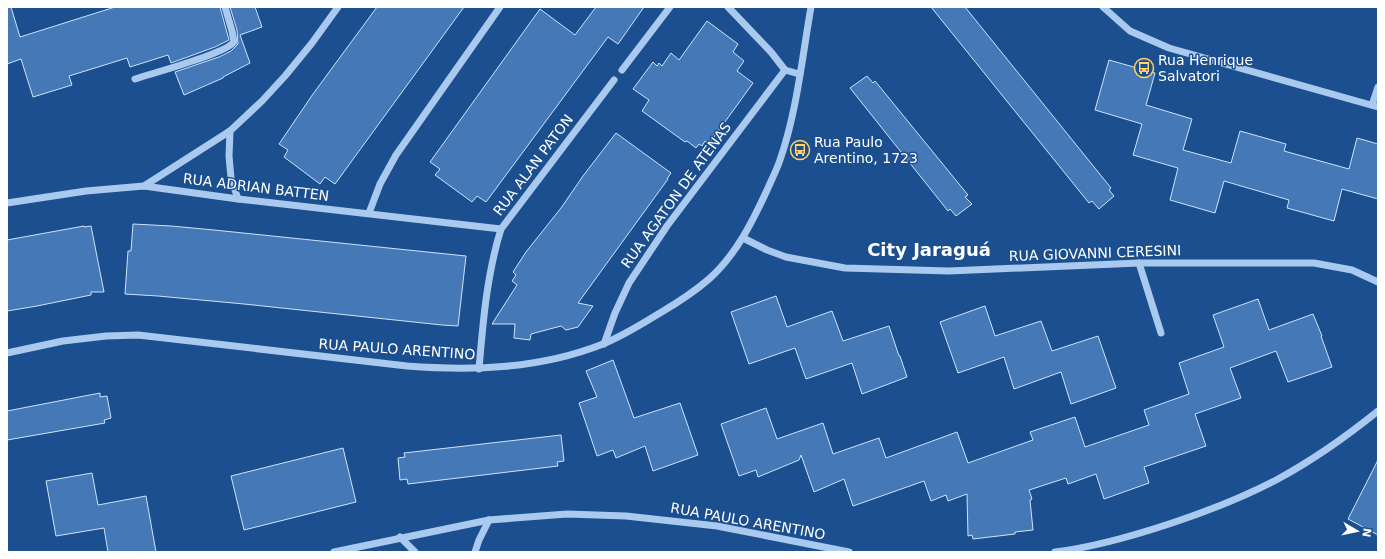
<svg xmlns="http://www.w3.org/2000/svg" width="1385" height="559" viewBox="0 0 1385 559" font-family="'DejaVu Sans',sans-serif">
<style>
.building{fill:#4478b7;stroke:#cfe3fa}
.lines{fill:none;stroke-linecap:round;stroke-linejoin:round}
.minor{stroke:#a9c9ee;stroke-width:7}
.labels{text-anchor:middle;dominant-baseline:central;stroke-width:3;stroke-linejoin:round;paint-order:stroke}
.poi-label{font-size:14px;fill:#fff;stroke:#1b4f8f;text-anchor:start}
.street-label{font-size:14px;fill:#fff;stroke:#1b4f8f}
.district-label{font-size:18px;font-weight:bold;fill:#fff;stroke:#1b4f8f}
</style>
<rect width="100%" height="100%" fill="#1b4f8f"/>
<!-- building -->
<g class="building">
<path d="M7,7h4l9,30 95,-30h105l9,33 -14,7 -44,16 -3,-8 -38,12 -3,-9 -58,18 3,9 -39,12 -12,-38 -14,5z"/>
<path d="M230,7h25l7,20 -22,8 10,28 -27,14v1l-39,17 -9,-23 44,-15 12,-6 7,-7 -1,-14z"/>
<path d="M377,7h87l-129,177 -10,-7 -5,7 -36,-27 4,-7 -9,-6 34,-50z"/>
<path d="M596,7h48l-26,37 -10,-7 -122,165 -9,-6 -5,6 -37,-27 5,-6 -10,-7 110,-153 35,26z"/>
<path d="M931,7h34l146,181 -2,2 5,6 -15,13 -7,-8 -3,2z"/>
<path d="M707,21l31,23 -5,8 11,9 -7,10 16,12 -44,61 -4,-3 -3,5 -3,-2 -3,4 -9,-7 -2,1 -43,-31 7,-11 -16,-11 20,-27 4,4 2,-3 3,3 9,-13 8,7z"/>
<path d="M1109,60l46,13 -9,32 46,14 -9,31 48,13 9,-32 46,13 -2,7 65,18 8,-31 21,6v55l-36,-10 -8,32 -47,-13 2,-8 -65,-19 -9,32 -45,-13 8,-32 -45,-13 9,-31 -47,-14z"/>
<path d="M867,76l6,7 2,-2 93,114 -3,2 7,7 -16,12 -6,-7 -2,2 -98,-123z"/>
<path d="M616,133l55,40 -4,6h1l-90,124 15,3 -15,21 -12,3 -5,-4 -30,8 -1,6 -16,-2 1,-14h-23l25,-39 -5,-4 4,-6 -3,-3 13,-20 35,-44 22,-32z"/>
<path d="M133,224l38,2 43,4 252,26 -8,70 -16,-1 -198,-21 -86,-8 -33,-2 3,-43h3z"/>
<path d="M84,226v1l7,-1 13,66h-13v3l-54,11 -30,5v-71z"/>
<path d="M776,296l11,31 45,-16 11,30 46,-15 10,30h1l7,21 -45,17 -10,-31 -46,16 -11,-31 -46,16 -18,-52z"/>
<path d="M1258,299l11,31 44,-16 9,22h-1l11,31 -44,15 -12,-31 -46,17 11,30 -46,16 11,32 -62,21 5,16 -45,16 -8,-25 -28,10 -2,-6 -37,12 3,9 -2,1 3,30 -18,2v2l-42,5 -1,-4 -4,1 -1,-42 -19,7 -2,-6 -15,6 -7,-20 -71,25 -9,-27 -30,13 -13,-37 -2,5 -41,17 -2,-7 -17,6 -18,-52 45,-16 11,31 46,-16 10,31 46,-16 7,20 71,-26 11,31 65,-23 -3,-8 45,-15 10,30 64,-22 -5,-15 45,-16 -10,-31 45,-16 -11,-32z"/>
<path d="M985,306l10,30 46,-15 11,30 46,-15 18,52 -45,16 -10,-32 -47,17 -10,-32 -46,16 -18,-51z"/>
<path d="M613,360l21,58 46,-15 18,52 -45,16 -8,-25 -29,12 -3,-8 -16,6 -18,-53 18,-6 -11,-26z"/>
<path d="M100,393v4l7,-1 4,22 -7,2 1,3 -98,17v-29z"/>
<path d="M561,435l3,26 -7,1 1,4 -150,18 -1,-5 -7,1 -2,-22 7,-1 -1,-4z"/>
<path d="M343,448l13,54 -112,28 -13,-54z"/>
<path d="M1378,460v75l-30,-16z"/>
<path d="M92,473l6,32 48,-9 10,56h-48l-4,-24 -48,8 -10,-55z"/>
</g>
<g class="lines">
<!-- minor -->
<g class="minor">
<path d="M728,7l43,45 14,18"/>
<path d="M1103,7l27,24 39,17 209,59"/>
<path d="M622,70l48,-63"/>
<path d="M135,79c18,-6 90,-25 99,-37l-2,-11 -7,-24"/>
<path d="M1372,105l6,-18"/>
<path d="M230,131l-1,25 2,22 7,21"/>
<path d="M144,186l86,-55 32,-30 23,-25 27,-33 26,-36"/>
<path d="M7,203l79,-12 58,-5 94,13 263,30"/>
<path d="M369,213l11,-29 16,-29 104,-148"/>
<path d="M743,238l24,12 19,7 59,11 104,3 190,-8h175l38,7 26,12"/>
<path d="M1139,263l22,70"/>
<path d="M604,344l11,-31 14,-30 38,-57 118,-156 14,4"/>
<path d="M7,353l56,-12 43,-5 32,-1 269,31c66,5 133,3 196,-22 20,-8 39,-20 57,-31 17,-10 34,-21 49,-34 27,-24 44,-58 59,-91 4,-9 9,-19 12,-28 17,-49 22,-102 31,-153"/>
<path d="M479,369c4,-48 8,-95 22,-140l113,-149"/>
<path d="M400,537l15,15"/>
<path d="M334,552l155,-32 78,-6 59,2 91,10 132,26"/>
<path d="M475,552l4,-12 10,-20"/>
<path d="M1055,552c40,-5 78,-16 117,-29 36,-12 72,-26 106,-44 35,-19 69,-43 100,-68"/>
</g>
</g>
<!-- icons -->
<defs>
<g id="bus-ring" transform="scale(1)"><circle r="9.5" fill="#1b4f8f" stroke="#ffd166" stroke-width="1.5"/><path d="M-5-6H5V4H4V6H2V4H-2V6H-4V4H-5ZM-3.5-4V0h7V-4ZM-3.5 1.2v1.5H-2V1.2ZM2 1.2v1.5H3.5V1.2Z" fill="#ffd166"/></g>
</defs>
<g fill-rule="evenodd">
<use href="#bus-ring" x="1144" y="68"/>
<use href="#bus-ring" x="800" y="150"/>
</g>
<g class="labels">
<!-- poi labels -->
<g class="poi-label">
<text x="1158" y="60">Rua Henrique<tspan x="1158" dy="16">Salvatori</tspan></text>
<text x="814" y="142">Rua Paulo<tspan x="814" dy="16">Arentino, 1723</tspan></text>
</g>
<!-- street labels -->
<g class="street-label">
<text transform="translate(533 165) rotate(-53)">RUA ALAN PATON</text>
<text transform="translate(256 187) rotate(7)">RUA ADRIAN BATTEN</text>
<text transform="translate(676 195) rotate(-54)">RUA AGATON DE ATENAS</text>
<text transform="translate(1095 253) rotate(-2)">RUA GIOVANNI CERESINI</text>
<text transform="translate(397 349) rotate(4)">RUA PAULO ARENTINO</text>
<text transform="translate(748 521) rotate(10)">RUA PAULO ARENTINO</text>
</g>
<!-- district labels -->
<g class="district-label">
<text x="929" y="249">City Jaraguá</text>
</g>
</g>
<!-- border -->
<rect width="1385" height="559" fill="none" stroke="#ffffff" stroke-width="16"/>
<!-- north arrow -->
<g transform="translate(1357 531) rotate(99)" stroke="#1b4f8f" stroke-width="3" paint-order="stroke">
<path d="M0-3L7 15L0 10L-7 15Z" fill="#ffffff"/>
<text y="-6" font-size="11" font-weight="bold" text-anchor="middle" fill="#ffffff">N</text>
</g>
</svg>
